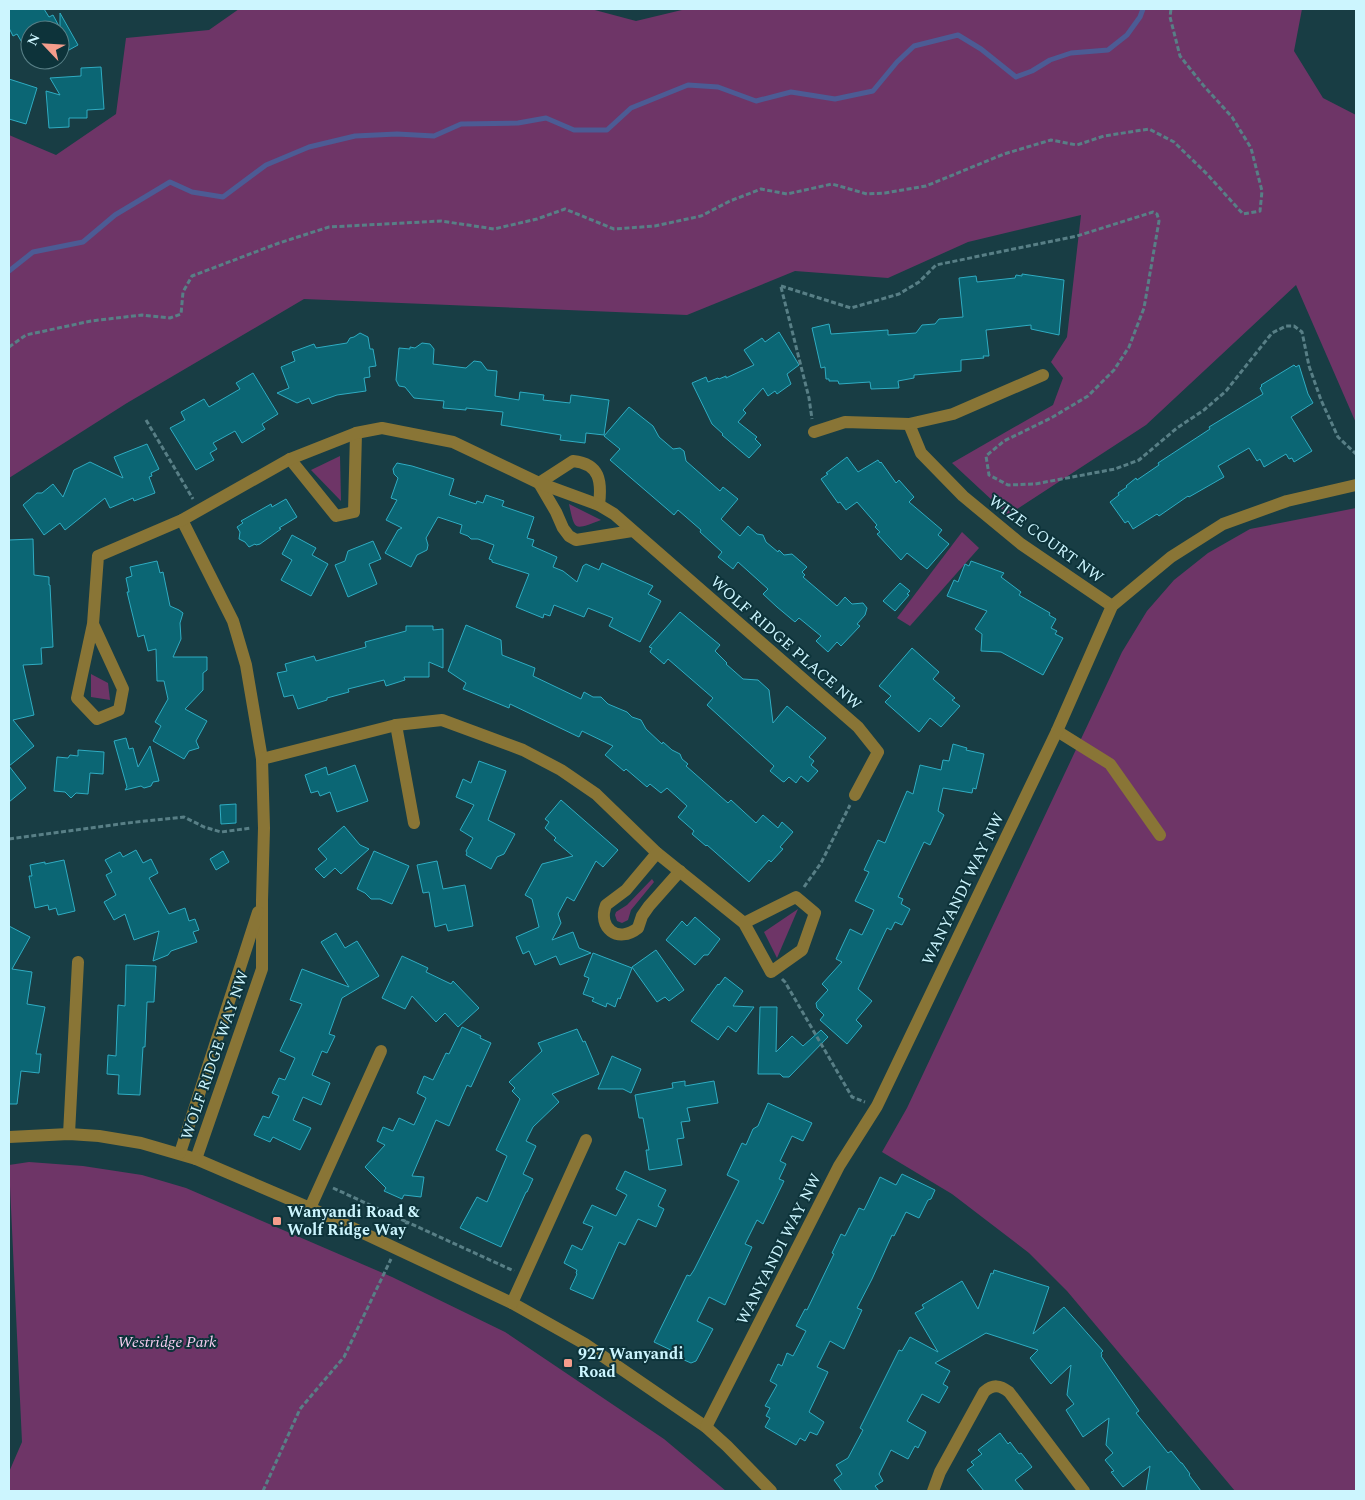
<svg xmlns="http://www.w3.org/2000/svg" width="1365" height="1500" viewBox="0 0 1365 1500" font-family="Spectral,serif">
<style>
.green{fill:#6e3567}
.lines{fill:none;stroke-linecap:round;stroke-linejoin:round}
.stream{stroke:#4c5b94;stroke-width:5}
.building{fill:#0b6674;stroke:#2facc2}
.path{stroke:#587f86;stroke-width:3;stroke-dasharray:5 2.5;stroke-linecap:butt}
.minor{stroke:#897536;stroke-width:12}
.poi-dot{fill:#f49d8c;stroke:#0d333a;stroke-width:2}
.labels{text-anchor:middle;dominant-baseline:central;stroke-width:4;stroke-linejoin:round;paint-order:stroke}
.street-label{font-size:16px;fill:#ccf5fe;stroke:#0d333a}
.poi-label{font-size:16px;font-weight:bold;fill:#ccf5fe;stroke:#0d333a;text-anchor:start}
.park-label{font-size:16px;font-style:italic;fill:#f5ccef;stroke:#0d333a}
</style>
<rect width="100%" height="100%" fill="#183d44"/>
<!-- green -->
<g class="green">
<path d="M239,9h352l45,12 50,-12h616l-8,42 29,47 33,17v308l-60,-138 -150,140 -138,90 -56,-52 101,-58 10,-27 -12,-16 16,-25 14,-122 -113,27 -80,36 -93,-7 -108,44 -383,-16 -177,104 -118,75v-343l47,20 60,-41 10,-76 83,-8z"/>
<path d="M340,456l1,45 -30,-31z"/>
<path d="M569,504l32,16c-27,10 -26,12 -32,-16z"/>
<path d="M1356,508v983h-121l-168,-200 -38,-38 -77,-59 -70,-42 25,-44 215,-456 25,-41 27,-31 34,-27 42,-24z"/>
<path d="M962,532l17,16 -69,78 -13,-8z"/>
<path d="M91,674l17,9 2,17 -19,-3z"/>
<path d="M652,879l2,3 -23,28 -3,10 -6,3 -5,-2 -2,-6 1,-3 11,-7z"/>
<path d="M798,909l-21,49 -13,-26z"/>
<path d="M29,1162l54,4 59,9 44,13 206,89 113,55 159,107 62,52h-717v-19l13,-30 -13,-277z"/>
</g>
<g class="lines">
<!-- stream -->
<path class="stream" d="M9,271l24,-19 50,-10 32,-27 55,-33 22,10 31,5 43,-32 43,-18 46,-11 42,-2 37,2 27,-12 57,-1 28,-5 28,12h33l24,-22 57,-23 30,2 38,14 35,-9 44,7 38,-8 24,-29 17,-16 44,-11 23,14 35,28 16,-6 18,-11 21,-7 37,-3 19,-15 13,-18 3,-8"/>
</g>
<!-- building -->
<g class="building">
<path d="M9,9h35l5,8 4,-2 7,13v-15l18,32 -18,10v-25h-30v26l-13,-22 -4,2 -4,-8z"/>
<path d="M101,67l3,42 -17,1v8h-18v9l-20,1 -3,-37 14,4 -10,-17 31,-2v-8z"/>
<path d="M9,79l28,9 -11,36 -17,-5z"/>
<path d="M1022,274l42,6 -5,55 -28,-6v-4l-45,5 3,26h-6l1,2 -23,2v11l-47,4v3l-16,3 1,7 -28,1 -1,-7 -31,2 -1,-3h-9v-2h-3l-1,-12 -4,1 -9,-40 17,-4 2,10 57,-4v5l28,-2 6,-8 13,-1 4,-5 24,-2 -4,-39 17,-2 1,6 38,-4 1,-3 6,1z"/>
<path d="M779,332l20,33 -12,9 4,10 -14,10 -2,-3 -7,5 -5,-8 -20,22 3,3 -8,9 19,15 -2,2 6,6 -12,13 -27,-23 1,-1 -11,-10 -20,-41 14,-6 2,5 10,-4 1,1 7,-3v2l28,-13 -10,-15 18,-12 3,4z"/>
<path d="M360,333l8,4 2,12h3l3,17 -7,1 1,10 -6,1 2,13 -29,4 -25,9 -3,-6 -12,5 -20,-10 12,-5 -8,-21 14,-6 -3,-9 22,-8 2,4 31,-5 3,-5 4,-1z"/>
<path d="M422,343l8,1 4,5 -1,15 33,4 8,-7 7,1 6,8 10,1 -2,25 24,4 1,-8 24,3 -1,5 27,3 1,-8 38,5 -5,35 -18,-2 -1,10 -25,-3 1,-5 -60,-10 2,-13 -37,-4v2l-23,-2 1,-7 -30,-3 -9,-11 -6,-1 -3,-6 3,-32 11,1v-2l5,1z"/>
<path d="M1294,365l2,2 3,-2 9,29 5,9 -22,14 21,34 -18,11 -2,-4 -3,1 -3,-5 -22,13 -4,-8 -3,2 -8,-13 -31,18 6,11 -35,20 -1,-1 -29,20 -2,-2 -24,15 -5,-8 -3,2 -15,-21 9,-7 -1,-2 9,-6 -1,-1 10,-8 1,2 22,-15 -1,-2 52,-34 -1,-2 54,-33 -3,-6 2,-2 -1,-1z"/>
<path d="M253,373l25,41 -16,10 3,5 -23,14 -7,-12 -22,12 4,6 -7,4 4,7 -18,10 -26,-42 15,-8 -4,-8 23,-13 5,8 31,-18 -4,-6z"/>
<path d="M629,407l24,19 6,11 14,12 7,-1 4,3 2,10 34,30 3,-4 15,12 -17,20 19,17 8,-10 9,8 6,1 3,7 12,10 1,-2 5,5 8,-1 15,13 -5,5 3,3 -2,2 34,29 8,-9 7,7 11,-1 4,5 -2,7 -8,9 3,2 -19,20 -4,-4 -9,10 -12,-11 5,-5 -22,-18 -4,4 -18,-15 -14,-13 5,-5 -30,-27 -5,7 -15,-12 4,-5 -22,-20 1,-2 -23,-20 -4,5 -64,-55 10,-11 -16,-13z"/>
<path d="M147,444l12,25 -8,4 1,3 -3,1 6,16 -21,8 -1,-3 -23,10 -5,-10 -40,32 -5,-7 -16,12 -21,-30 14,-12h5l11,-9 10,13 11,-27 16,-8 33,16 -9,-21z"/>
<path d="M847,457l11,15 20,-12 2,3 1,-1 15,21 3,-3 15,17 -5,5 33,28 -4,5 11,9 -22,25 -20,-16 -6,7 -24,-26 3,-2 -5,-5 2,-2 -20,-23 -11,8 -6,-8 -2,1 -17,-24 7,-5 -2,-1z"/>
<path d="M397,463l15,3 42,13 -5,16 27,9 1,-3 6,2 3,-8 18,6 -2,5 32,11 -7,21 7,2 -2,6 25,11 -4,10 10,4 14,11 6,-16 3,-2 13,6 3,-7 51,23 -5,8 13,7 -21,41 -31,-16 4,-8 -25,-10 -4,9 -30,-12 -4,11 -6,-2 -1,4 -27,-11 13,-33 -37,-12v-2l-3,-1 5,-14 -16,-6h-7l-3,-3 -8,-3 2,-8 -24,-8 -12,21 2,7 -1,5 -10,5 -6,12 -26,-14 13,-23 4,-2 -16,-8 11,-20 -6,-2 7,-20 -4,-4 -1,-5z"/>
<path d="M286,499l11,18 -18,11 2,1 -21,15 -4,1 -1,-1 -6,3 -4,-5 -6,-3 1,-7 -3,-5 6,-4 -2,-2 30,-17 1,3z"/>
<path d="M292,535l24,13 -4,7 16,9 -17,32 -30,-16 11,-20 -10,-6z"/>
<path d="M33,539l1,36 15,2v8h1l3,62 -12,1 1,16 -19,1 11,50 -21,5 21,26 -25,20 17,22 -17,14v-262z"/>
<path d="M373,541l8,18 -12,5 8,20 -29,13 -13,-32 10,-4 3,-10z"/>
<path d="M157,561l3,12 3,-1 7,34 9,4 4,3 -3,10 1,16 -8,18h34v13l-4,3v17l-18,19 22,12 -11,20 3,7 -10,3 -5,8 -31,-18 8,-15 -6,-4 13,-23 -4,-18h-7l-1,-32 -8,2 -4,-16 -6,2 -11,-45h2l-3,-14 6,-2 -2,-9z"/>
<path d="M971,561l33,12 -3,4 20,15 -2,3 31,18 -1,2 7,4 -5,9 6,3 -2,3 8,4 -20,37 -42,-23 -20,-1 1,-17 -7,-5 12,-18 -40,-15 7,-16 4,2 7,-18 4,2z"/>
<path d="M900,583l10,8 -3,3 2,1 -14,16 -12,-10z"/>
<path d="M680,612l40,33 -5,6 12,12 -1,1 17,15 15,1 11,10 4,33 14,-17 39,32 -17,19 5,4 -3,4 7,6 -10,11 -7,-6 -5,7 -7,-6 -5,5 -2,-1 -12,-10 4,-5 -67,-61 6,-7 -45,-39 -4,5 -14,-12 2,-4 -3,-1z"/>
<path d="M466,625l35,15 1,15 33,13 -2,8 48,23 3,-7 9,5h8l7,7 19,8 5,5 9,3 5,9 16,15 1,-2 9,8 8,4 2,5 6,5 -2,2 42,37 3,-3 25,23 7,-8 15,13 4,-6 11,10 -13,15 3,2 -12,13 -2,-2 -20,22 -42,-37 -1,1 -14,-12 2,-3 -16,-14 9,-11 -20,-18 -6,5 -11,-9 -3,3 -21,-18 -2,2 -19,-16 8,-9 -31,-15 -3,6 -69,-33 -1,4 -46,-19 3,-6 -18,-12z"/>
<path d="M406,626h27v4l10,-1v39l-14,-6v15h-25l1,3 -19,6 -2,-6 -36,9 1,3 -22,6v2l-29,9 -5,-14 -9,2 -7,-24 10,-2 -2,-7 29,-8 2,5 50,-14 -1,-5 41,-11z"/>
<path d="M912,648l27,24 -6,7 22,19 -3,2 8,6 -19,21 -11,-9 -11,14 -34,-30 6,-6 -12,-10z"/>
<path d="M126,738l3,11 4,-1 5,19 12,-21 9,35 -6,1 -2,4 -7,2 -3,-2 -16,4 2,-3 -13,-46z"/>
<path d="M953,744l14,4 -1,2 18,4 -8,35 -3,-1 -1,5 -29,-5 -5,23 6,4 -14,30 -6,-3 -26,55 5,2 -2,5 9,5 -8,16 -7,-3 -4,8 -4,-2 -29,61 14,12 -16,19 6,6 -15,18 -27,-24 4,-5 -7,-7 -1,-5 12,-13 -6,-6 20,-22 -6,-3 14,-30 12,6 12,-25 -19,-9 14,-29 -5,-2 14,-30 7,3 22,-52 6,3 7,-29 21,5 2,-10 6,1z"/>
<path d="M78,750l26,2 -1,22 -13,-1 -2,21 -12,-1 -5,5 -6,-6 -11,-1 3,-34 11,1 2,-3 8,1z"/>
<path d="M479,761l27,10 -18,49 27,14 -11,20 -7,3 -6,12 -25,-14 1,-2 -1,-2 7,-13 -13,-8 14,-25 -18,-8 7,-18 8,4z"/>
<path d="M355,765l13,36 -31,11 -7,-20 -10,4 -2,-5 -7,2 -6,-18 21,-8 2,8z"/>
<path d="M561,800l57,50 -15,17 -7,-6 -22,40 -7,-4 -9,17 3,9 -9,17 21,-8 6,16 12,5 -31,12 -4,-9 -21,9 -6,-14 -6,3 -7,-17 23,-10 -7,-28 -7,-4 17,-31 31,-8 -19,-16 2,-2 -11,-10 4,-6 -4,-3z"/>
<path d="M236,804v19l-15,1 -1,-19z"/>
<path d="M344,826l16,19 9,4 -28,25 -6,-6 -11,10 -9,-9 12,-10 -9,-10z"/>
<path d="M136,850l7,13 8,-4 7,14 -9,5 20,36 16,-6 4,13 6,-2 4,11 -6,2 4,10 -26,9 -3,4 -15,6 6,-30 -25,9 -9,-26 -11,6 -10,-18 12,-7 -10,-20 6,-3 -7,-12 15,-8 3,5z"/>
<path d="M223,851l6,11 -13,8 -6,-11z"/>
<path d="M374,851l35,15 -17,38 -12,-5h-9l-6,-6 -8,-4z"/>
<path d="M64,860l11,51 -17,4 -2,-7 -7,2 -1,-5 -13,3 -6,-32h3l-2,-11 15,-3v2z"/>
<path d="M437,861l6,28 22,-4 8,41 -25,5 -2,-7 -11,3 -6,-35 -6,1 -6,-28z"/>
<path d="M695,917l25,22 -12,16h-4l-9,10 -29,-25 16,-19 5,5z"/>
<path d="M9,926l21,11 -18,32 20,3 -5,32 18,3 -9,47h5l-2,19 -18,-2 -4,33h-8z"/>
<path d="M336,933l9,15 12,-7 22,35 -37,22 -13,36 6,2 -8,17 -5,-2 -10,24 18,8 -9,22 -18,-8 -10,23 18,8 -11,22 -27,-13 -3,5 -16,-7 9,-19 6,2 10,-22 -7,-3 7,-15 6,2 10,-22 -15,-7 22,-47 -12,-4 12,-31 47,18 -28,-45z"/>
<path d="M656,950l28,40 -15,11 -4,-4 -8,5 -25,-35z"/>
<path d="M593,953l39,15 -12,31 -2,-1 -3,9 -8,-4 -1,4 -14,-6 2,-3 -11,-4 6,-16 -5,-2z"/>
<path d="M402,956l26,12 -2,4 25,12 2,-3 26,27 -21,19 -13,-14 -9,9 -24,-26 -7,13 -23,-11z"/>
<path d="M126,965l30,1 -2,36h-7l-2,45h-2l-3,48 -22,-1 1,-19 -12,-1 1,-19 8,1 2,-51 7,1z"/>
<path d="M725,977l18,14 -10,15 21,1 -18,25 -8,-6 -10,14 -27,-19 27,-37 1,1z"/>
<path d="M760,1007h17l-1,45 16,-16 11,10 18,-16 7,7 -39,40h-6l-3,-3h-22z"/>
<path d="M462,1027l19,9 -1,2 11,5 -20,44 -4,-2 -18,41 -13,-6 -24,56 12,1 -3,20 -17,-2 -2,4 -18,-8 2,-3 -21,-21 20,-22 -8,-4 6,-14 10,4 6,-13 15,7 12,-27 -9,-5 7,-17 9,4 13,-27 3,1z"/>
<path d="M577,1029l6,13 2,-1 14,33 -47,20 7,8 -26,25 -7,14 10,5 -13,28 10,5 -6,13h-1l-25,55 -41,-19 17,-31 10,5 20,-46 -11,-6 24,-51 -8,-8 3,-3 -6,-6 33,-31 -4,-8z"/>
<path d="M612,1056l29,13 -10,24 -8,-4h-25z"/>
<path d="M685,1081v5l29,-5 4,22 -31,5 3,13 -9,1 3,16 -7,1 5,26 -33,5 -3,-20h3l-6,-32h-4l-4,-23 38,-7 -1,-5z"/>
<path d="M768,1103l44,20 -9,18 -11,-5 -12,25 6,3 -7,15 5,2 -21,43 -6,-4 -12,24 7,3 -27,58 -16,-8 -12,24 16,8 -17,32 -5,2 -16,-7 2,-3 -23,-11 33,-67 3,1 4,-6 36,-71 9,-18 -12,-6 15,-32 4,2 7,-16 5,-3z"/>
<path d="M625,1171l41,19 -8,16 6,3 -8,18 -18,-8 -13,26 -6,-3 -26,57 -23,-10 7,-15 -1,-1 1,-3 -13,-7 8,-18 10,5 11,-23 -10,-4 9,-18 24,11 11,-21 -11,-6z"/>
<path d="M902,1174l33,16 -4,9 -3,1 -9,18 -13,-6 -12,24 -2,-1 -20,44 -15,29 5,2 -18,39 -14,-8 -13,26 11,5 -19,40 15,10 -7,13 -7,-3 -5,9 -5,-3 -4,7 -31,-18 5,-9 -4,-2 4,-8 -5,-2 12,-21 -7,-4 8,-17 4,2 5,-13 6,3 13,-25 -10,-5 9,-17 2,1 27,-56 -2,-1 9,-19 4,2 14,-28 5,2 16,-33 16,8z"/>
<path d="M994,1270l55,17 -16,47 31,-27 39,44 -2,2 1,2 -1,1 38,55 -3,2 32,40 3,-2 10,12h1l8,11 -1,1 12,16h-55l4,-25 -27,21 -12,-15 3,-1 -9,-11 8,-7 -7,-8 3,-27 -26,19 -17,-27 8,-6 -7,-9 4,-30 -20,19 -21,-26 8,-8 -52,-17 -51,30 15,8 -7,13 5,3 -9,16 -17,-9 -3,6 -12,21 19,11 -8,16 -3,-2 -7,13 -17,-9 -12,24 4,7 -8,5 4,5h-37l-8,-11 8,-6 -6,-9 12,-7 15,-28 -3,-2 39,-78 3,1 8,-14 28,15 -23,-39 9,-5 -2,-3 40,-24 16,28 13,-36 2,1z"/>
<path d="M1000,1433l8,11 2,-2 9,12 2,-1 11,14 -17,13 9,11h-40l-17,-21 7,-5 -3,-3 11,-8 -4,-4z"/>
</g>
<g class="lines">
<!-- path -->
<g class="path">
<path d="M781,286l70,22 48,-14 20,-12 17,-17 141,-29 76,-24 4,2 2,7 -15,87 -15,39 -15,23 -26,26 -37,22 -47,23 -18,15 3,19 19,10 27,-1 80,-15 24,-9 38,-32 27,-18 22,-19 46,-58 14,-7h8l8,6 7,34 12,34 17,37 18,17"/>
<path d="M781,287l28,111 3,21"/>
<path d="M9,347l17,-12 65,-14 51,-6 28,3 11,-4 2,-22 9,-16 87,-33 50,-16 112,-6 53,8 43,-10 28,-10 49,20 41,-3 46,-10 29,-15 31,-12 26,5 45,-10 35,10 18,-1 41,-7 78,-32 47,-14 26,5 27,-9 45,-7 25,13 33,32 36,40 17,-3 2,-20 -11,-43 -19,-31 -29,-32 -23,-29 -10,-39 1,-8"/>
<path d="M146,420l47,79"/>
<path d="M9,839l118,-16 57,-6 20,10 17,5 30,-4"/>
<path d="M804,887l17,-24 29,-58"/>
<path d="M782,979l3,3 67,115 13,5"/>
<path d="M333,1188l74,34"/>
<path d="M400,1238l7,-16 107,49"/>
<path d="M263,1491l37,-82 44,-52 47,-98"/>
</g>
<!-- minor -->
<g class="minor">
<path d="M909,424l12,29 42,43 58,48 91,62"/>
<path d="M814,432l31,-10 64,2 44,-10 90,-39"/>
<path d="M290,459l46,57 18,-4 2,-79"/>
<path d="M599,505c3,-24 1,-41 -26,-44l-34,22 17,29 7,16 6,8 7,4 56,-9"/>
<path d="M182,520l51,101 13,44 16,94 2,69 -2,72v69l-66,190"/>
<path d="M93,624l30,65 -4,21 -22,9 -20,-21 16,-74 5,-68 84,-36 108,-61 66,-26 26,-5 71,14 86,41 60,22 15,9 244,213 20,25 -23,43"/>
<path d="M396,725l18,98"/>
<path d="M1057,731l53,33 50,71"/>
<path d="M262,759l134,-34 46,-5 81,30 38,20 35,24 61,59 87,70 27,49 31,-22 13,-37 -19,-16 -52,26"/>
<path d="M657,853l-31,37 -20,15c-9,23 12,39 32,23l4,-12 7,-10 31,-35"/>
<path d="M69,1134l9,-172"/>
<path d="M9,1137l60,-3 30,2 42,7 55,16 114,49 202,95 73,41 121,83 21,19 44,45"/>
<path d="M180,1153l78,-241"/>
<path d="M310,1208l71,-157"/>
<path d="M512,1303l74,-163"/>
<path d="M706,1427l133,-261 38,-60 180,-375 55,-125 59,-49 52,-33 64,-23 69,-16"/>
<path d="M933,1491l7,-19 44,-80c9,-8 16,-7 25,0l75,99"/>
</g>
</g>
<!-- markers -->
<g class="poi-dot">
<rect x="272" y="1216" width="10" height="10" rx="2.5"/>
<rect x="563" y="1358" width="10" height="10" rx="2.5"/>
</g>
<g class="labels">
<!-- street labels -->
<g class="street-label">
<text transform="translate(1046 539) rotate(36)">WIZE COURT NW</text>
<text transform="translate(786 643) rotate(41)">WOLF RIDGE PLACE NW</text>
<text transform="translate(963 889) rotate(-64)">WANYANDI WAY NW</text>
<text transform="translate(215 1055) rotate(-71)">WOLF RIDGE WAY NW</text>
<text transform="translate(779 1249) rotate(-63)">WANYANDI WAY NW</text>
</g>
<!-- poi labels -->
<g class="poi-label">
<text x="287" y="1212">Wanyandi Road &amp;<tspan x="287" dy="18">Wolf Ridge Way</tspan></text>
<text x="578" y="1354">927 Wanyandi<tspan x="578" dy="18">Road</tspan></text>
</g>
<!-- park labels -->
<g class="park-label">
<text x="167" y="1342">Westridge Park</text>
</g>
</g>
<!-- border -->
<rect width="1365" height="1500" fill="none" stroke="#ccf5fe" stroke-width="20"/>
<!-- north arrow -->
<g transform="translate(45 45) rotate(295)"><circle r="24" fill="#0d333a" stroke="#598188"/>
<path d="M0-4L9 19L0 12L-9 19Z" fill="#f49d8c"/>
<text y="-8" font-size="14" font-weight="bold" text-anchor="middle" fill="#ccf5fe">N</text>
</g>
</svg>
